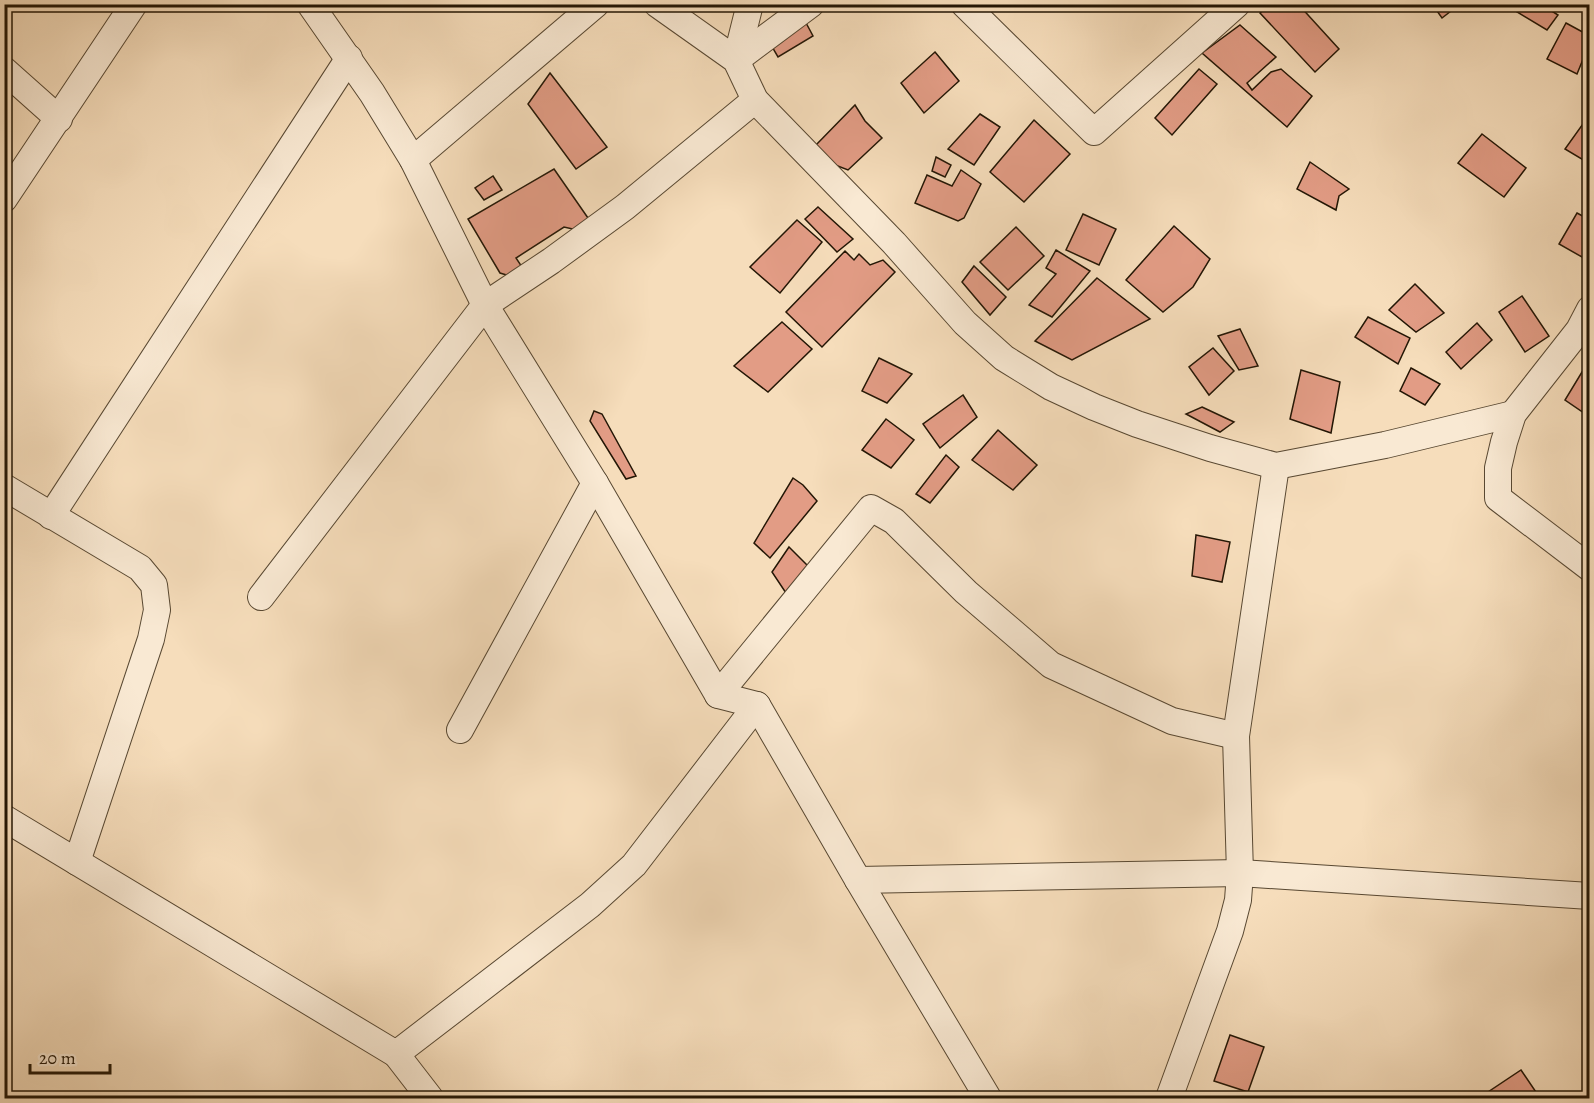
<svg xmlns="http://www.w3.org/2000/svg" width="1594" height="1103" viewBox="0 0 1594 1103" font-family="Alegreya,serif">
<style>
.building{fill:#e29c85;stroke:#231605;stroke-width:1.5}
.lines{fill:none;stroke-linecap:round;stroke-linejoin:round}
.minor-casing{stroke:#584832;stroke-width:28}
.minor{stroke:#f9e9d3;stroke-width:26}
</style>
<rect width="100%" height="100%" fill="#f6ddbb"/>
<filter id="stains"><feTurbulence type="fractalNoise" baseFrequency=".00333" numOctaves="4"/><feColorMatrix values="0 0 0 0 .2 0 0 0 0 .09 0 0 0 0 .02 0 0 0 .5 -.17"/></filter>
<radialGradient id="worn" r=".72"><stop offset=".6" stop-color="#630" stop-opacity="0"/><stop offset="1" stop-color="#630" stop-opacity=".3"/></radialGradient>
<!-- building -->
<g class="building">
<path d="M335,4h12l-9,7z"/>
<path d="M1269,4h29l41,45 -24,23 -55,-59z"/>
<path d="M1432,4h28l-18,14z"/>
<path d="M1504,4h37l17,11 -11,15z"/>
<path d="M805,21l8,15 -35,21 -7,-12z"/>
<path d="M1566,23l24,13v6l-13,32 -30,-15z"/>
<path d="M1240,25l36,32 -29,26 5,7 19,-18 10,-3 31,27 -25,31 -85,-74z"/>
<path d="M935,52l24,29 -35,32 -23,-30z"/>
<path d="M1199,69l18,15 -45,51 -17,-17z"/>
<path d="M550,73l57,74 -31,22 -48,-65z"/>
<path d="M855,105l10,16 17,17 -34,32 -18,-7 -15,-17z"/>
<path d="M980,114l20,13 -26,38 -26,-16z"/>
<path d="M1590,114v50l-25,-15z"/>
<path d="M1034,120l36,34 -46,48 -34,-30z"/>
<path d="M1482,134l44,34 -22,29 -46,-34z"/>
<path d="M936,157l15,8 -6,12 -13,-6z"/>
<path d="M1310,162l39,27 -10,7 -3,14 -39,-21z"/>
<path d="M554,169l34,49 -11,12 -13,-3 -48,31 6,9 -12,9 -10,-3 -32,-54z"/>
<path d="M961,170l20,14 -17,34 -6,3 -43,-18 12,-28 25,11z"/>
<path d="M493,176l9,14 -18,10 -9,-12z"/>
<path d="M818,207l35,32 -16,13 -32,-33z"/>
<path d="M1577,213l13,7v24l-8,13 -23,-13z"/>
<path d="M1083,214l33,15 -17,36 -33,-15z"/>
<path d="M797,220l25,22 -42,51 -30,-26z"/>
<path d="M1174,226l36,33 -17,28 -30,25 -37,-32z"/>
<path d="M1016,227l28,29 -36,34 -28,-28z"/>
<path d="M1056,250l34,21 -38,46 -23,-12 27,-31 -10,-6z"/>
<path d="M845,251l9,9 5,-6 11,11 13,-5 12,12 -73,75 -36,-35z"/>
<path d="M974,266l32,31 -16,18 -28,-33z"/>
<path d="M1097,278l53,41 -78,41 -37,-19z"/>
<path d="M1415,284l29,29 -28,19 -27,-22z"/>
<path d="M1522,296l27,40 -24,16 -26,-40z"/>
<path d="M1368,317l42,21 -12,26 -43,-27z"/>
<path d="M782,322l30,27 -44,43 -34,-26z"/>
<path d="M1477,323l15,17 -31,29 -15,-17z"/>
<path d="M1240,329l18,37 -19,4 -21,-34z"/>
<path d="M1213,348l21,23 -25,24 -20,-28z"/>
<path d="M879,358l33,16 -25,29 -25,-12z"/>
<path d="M1411,368l29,16 -15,21 -25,-14z"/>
<path d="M1301,370l39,12 -9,51 -41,-14z"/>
<path d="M1582,372l8,3v42l-25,-17z"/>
<path d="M963,395l14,22 -37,31 -17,-24z"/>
<path d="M1202,407l32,15 -14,10 -34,-18z"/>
<path d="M594,411l8,3 34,62 -10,3 -36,-58z"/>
<path d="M886,419l28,21 -23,28 -29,-18z"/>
<path d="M998,430l39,35 -24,25 -41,-30z"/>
<path d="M946,455l13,12 -29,36 -14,-9z"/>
<path d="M793,478l10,7 14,16 -47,57 -16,-15z"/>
<path d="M1196,535l34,7 -8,40 -30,-6z"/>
<path d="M789,547l20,20 -23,26 -14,-21z"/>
<path d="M1230,1035l34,12 -16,45 -34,-11z"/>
<path d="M1521,1070l19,28h-61z"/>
</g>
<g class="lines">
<!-- minor casing -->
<g class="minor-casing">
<g id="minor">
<path d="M310,4l62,89 41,67 72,145 110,178 123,212 39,10 101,175 130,218"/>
<path d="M657,4l79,56 19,40 139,143 71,80 39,35 47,29 43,20 43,17 73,24 66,18 109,-21 128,-31"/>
<path d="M964,4l130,128 143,-128"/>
<path d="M736,60l75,-56"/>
<path d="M736,60l14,-56"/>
<path d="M4,70l55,49"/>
<path d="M413,160l183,-156"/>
<path d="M4,199l130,-195"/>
<path d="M1590,309l-11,21 -66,84 -9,28 -6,26v30l92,70"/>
<path d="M4,487l136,81 14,17 3,25 -6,29 -74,223"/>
<path d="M51,516l298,-458"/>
<path d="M261,597l224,-292 66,-44 74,-54 130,-107"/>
<path d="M718,695l153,-187 23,13 72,71 85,73 121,56 64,15"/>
<path d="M460,730l135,-247"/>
<path d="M4,818l392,236 194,-149 44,-40 123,-160"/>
<path d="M858,880l382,-7 350,23"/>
<path d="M396,1054l34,44"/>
<path d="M1169,1098l61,-167 8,-31 2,-27 -4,-137 40,-270"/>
</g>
</g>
<!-- minor -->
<use href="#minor" class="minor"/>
</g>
<!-- margin -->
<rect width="1594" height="1103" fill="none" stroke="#f6ddbb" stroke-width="24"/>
<rect x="6" y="6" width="1582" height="1091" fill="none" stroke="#231605" stroke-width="3"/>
<rect x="12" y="12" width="1570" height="1079" fill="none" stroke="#231605" stroke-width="1.5"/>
<!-- scale -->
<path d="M30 1064v9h80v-9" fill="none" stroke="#231605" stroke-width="3"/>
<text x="39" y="1064" font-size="18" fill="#231605" stroke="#f9e9d3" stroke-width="4.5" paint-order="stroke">20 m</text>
<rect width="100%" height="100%" filter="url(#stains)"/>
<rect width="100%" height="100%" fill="url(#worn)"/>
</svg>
